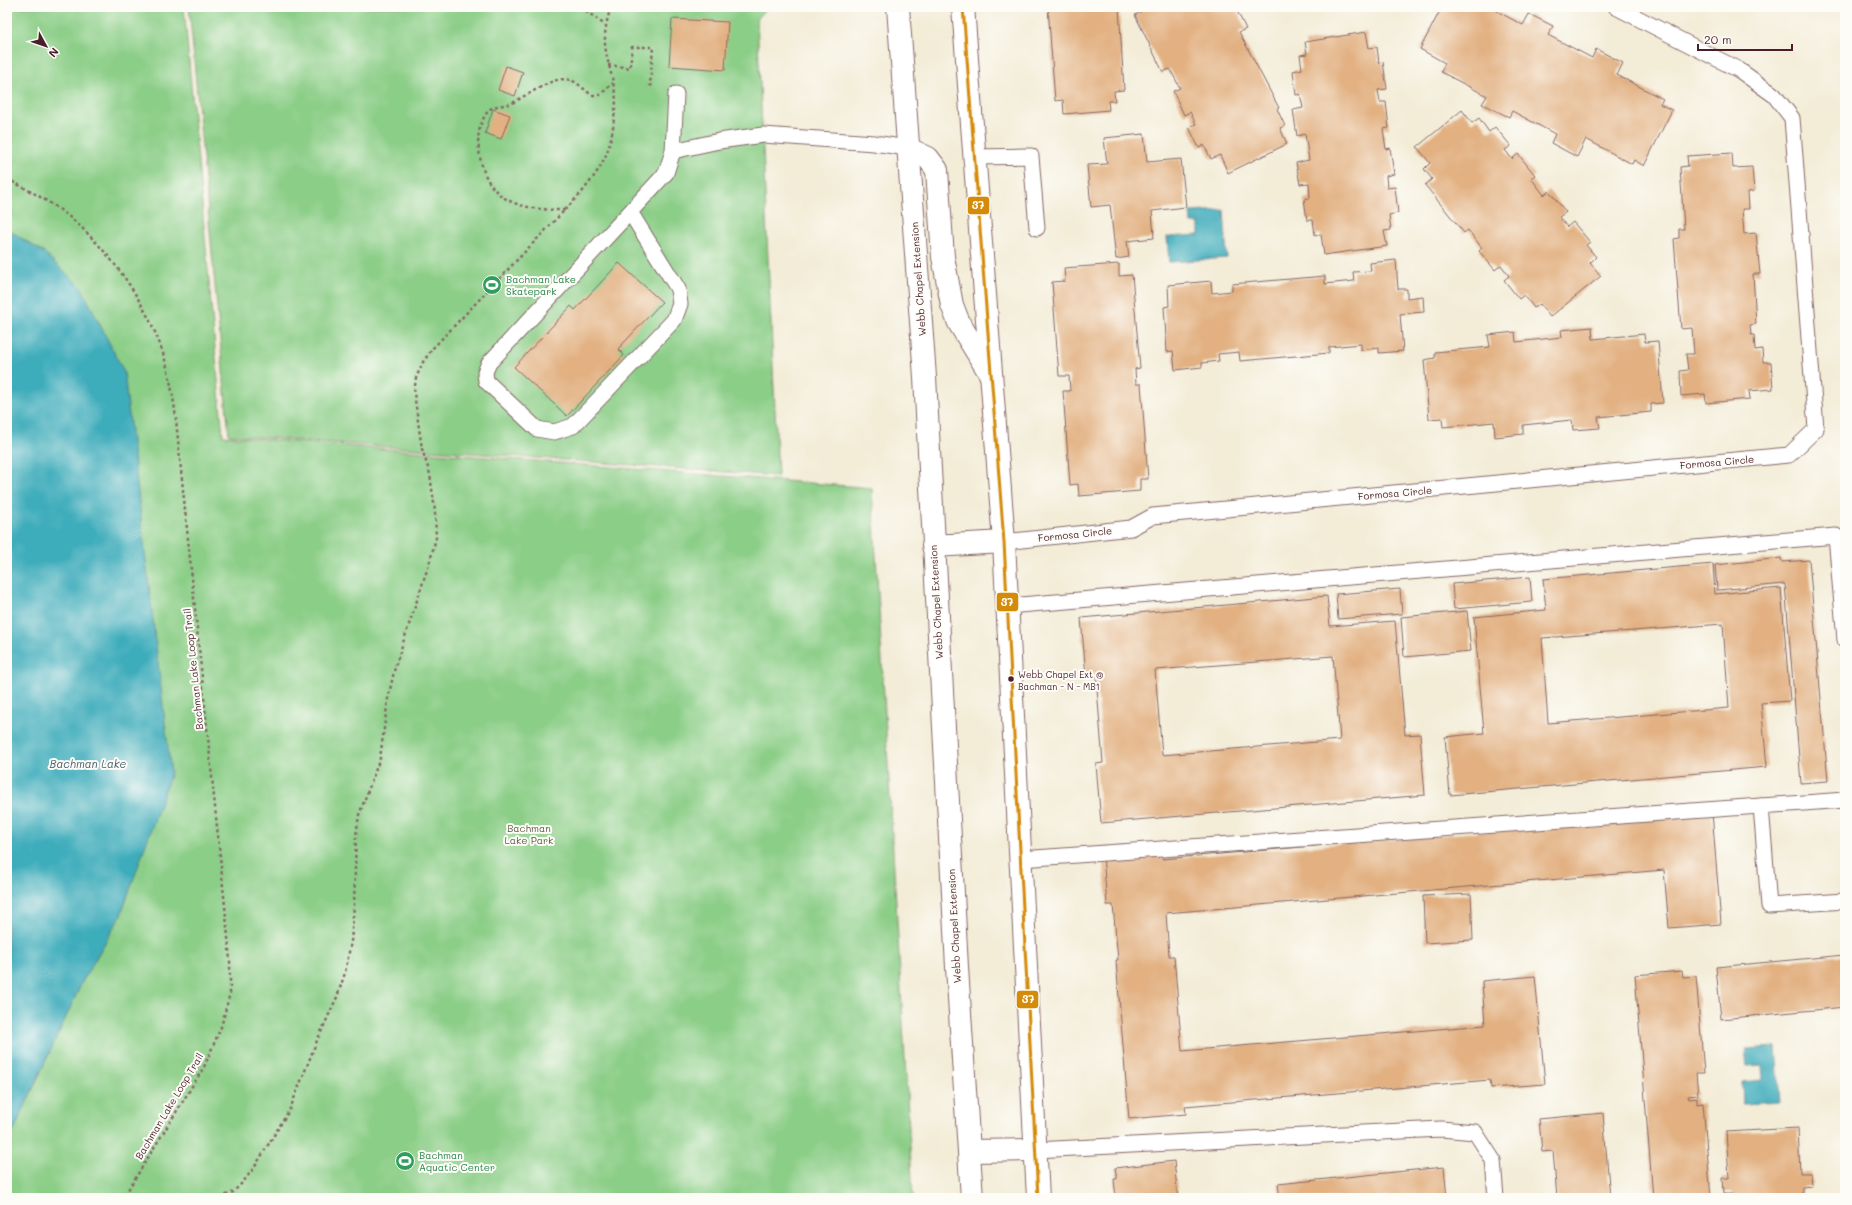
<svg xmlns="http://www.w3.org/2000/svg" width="1852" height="1205" viewBox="0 0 1852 1205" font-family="Mali,sans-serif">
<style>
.green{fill:#8bce87;stroke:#6a7659}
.water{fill:#3eacbb;stroke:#446673}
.building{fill:#e2b081;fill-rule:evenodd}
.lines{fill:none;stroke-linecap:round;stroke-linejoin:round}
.lane-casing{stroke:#856767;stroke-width:17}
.secondary-casing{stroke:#856767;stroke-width:24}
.path{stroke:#856767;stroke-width:2.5;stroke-dasharray:3 3;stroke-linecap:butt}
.lane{stroke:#fff;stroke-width:15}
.secondary{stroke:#fff;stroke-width:22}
.bus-1-casing{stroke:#fdfcf7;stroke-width:6}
.bus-1{stroke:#d48b09;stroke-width:3}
.bus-dot{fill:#4a1f2b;stroke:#fdfcf7;stroke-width:1.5}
.labels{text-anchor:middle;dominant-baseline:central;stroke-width:4;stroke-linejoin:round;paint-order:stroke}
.bus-label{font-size:9px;fill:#4a1f2b;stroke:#fdfcf7;text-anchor:start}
.leisure-label{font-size:10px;fill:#27864d;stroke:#fdfcf7;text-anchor:start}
.street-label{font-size:10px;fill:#4a1f2b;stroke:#fdfcf7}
.park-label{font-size:10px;fill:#615c4b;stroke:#fdfcf7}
.water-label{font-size:11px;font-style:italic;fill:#455e6c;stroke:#fdfcf7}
.line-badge{stroke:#fdfcf7;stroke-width:1.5}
.badge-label{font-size:11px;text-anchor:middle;font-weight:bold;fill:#fff}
</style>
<rect width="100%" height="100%" fill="#fdfcf7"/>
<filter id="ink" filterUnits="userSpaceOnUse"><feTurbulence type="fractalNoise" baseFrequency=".025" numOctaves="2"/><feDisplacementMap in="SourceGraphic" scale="8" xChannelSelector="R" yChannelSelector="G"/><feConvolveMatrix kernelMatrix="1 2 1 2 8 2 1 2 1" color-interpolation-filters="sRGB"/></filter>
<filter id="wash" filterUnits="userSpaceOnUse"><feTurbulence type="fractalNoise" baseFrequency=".012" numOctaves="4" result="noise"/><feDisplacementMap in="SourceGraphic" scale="16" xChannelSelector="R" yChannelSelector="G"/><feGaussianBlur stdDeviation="0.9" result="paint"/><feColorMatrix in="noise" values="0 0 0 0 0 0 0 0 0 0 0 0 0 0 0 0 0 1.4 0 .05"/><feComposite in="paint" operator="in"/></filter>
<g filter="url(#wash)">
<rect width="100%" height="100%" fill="#f3ecd7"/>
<!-- green -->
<g class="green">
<path d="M7,7h177l39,429 649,52 41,710h-906v-53l75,-163 39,-67 -78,-663 -36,-23z"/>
<path d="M189,7h579l-11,12 21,457 -549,-41z"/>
</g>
<!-- water -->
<g class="water">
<path d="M1224,210l3,48 -58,4 -2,-25 32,-2v-12h-8l-1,-11z"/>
<path d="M7,229l36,23 38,35 43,85 47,401 -50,142 -39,67 -75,163z"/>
<path d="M1776,1047l4,55 -37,2 -1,-22 21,-2 -1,-15 -15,1 -2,-17z"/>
</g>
<g id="blocks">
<!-- building -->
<g class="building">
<path d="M1048,7h71l5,83 -10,1 1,10h-7l1,9 -45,4 -1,-14 -8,1z"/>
<path d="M1139,7h96l11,22 -7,3 40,76 -2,1 8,17 -5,2 7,16 -59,29 -8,-18 -9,4 -7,-14 -5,3 -10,-21 7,-3 -6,-12 -6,3 -11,-24 7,-3 -10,-19 -7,3 -28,-57 6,-3z"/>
<path d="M1442,7h47l34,18 6,-11 24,12 -5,9 44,23 4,-9 27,14 -6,12 46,24 -3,5 12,6 -28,56 -10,-6 -2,4 -46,-25 -9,18 -26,-14 4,-9 -43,-23 -3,6 -27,-13 5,-8 -46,-24 4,-9 -25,-14z"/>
<path d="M672,19l56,3 -3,48 -56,-4z"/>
<path d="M1366,32l3,16 8,-1 2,16 4,-1 4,27 -9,1 2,12h6l3,26 -6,1 3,20 4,-1 4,26 -8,2 1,12 8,-1 3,26 -9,2 2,15 -7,1 3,15 -63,9 -3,-21 -6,1 -2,-15h-6l-3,-21 6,-1 -1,-15 -9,1 -4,-21 13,-3 -4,-26 -8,2 -4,-26 10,-2 -3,-14 -4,1 -3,-24 9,-2 -2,-14 7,-1 -2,-12z"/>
<path d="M506,66l17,6 -8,24 -17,-6z"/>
<path d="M493,109l17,6 -9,24 -16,-6z"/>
<path d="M1462,110l10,13 7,-5 10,14 6,-5 16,19 -6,4 7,9 6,-5 17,21 -4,3 13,17 5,-4 17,21 -7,5 8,10 6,-5 17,20 -4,3 10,12 -6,6 11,13 -51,41 -10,-13 -6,4 -10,-13 -5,4 -15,-19 5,-4 -8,-11 -6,5 -16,-19 3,-3 -14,-18 -4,3 -39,-48 7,-6 -8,-10 6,-6 -13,-16z"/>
<path d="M1144,134l3,28 34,-3 5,48 -34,4 2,27 -27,3 2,16 -13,2 -6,-54 -19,2 -4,-42 20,-1 -3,-26z"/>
<path d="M1732,153l1,15 19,-1 2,24 -6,1 1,17h-7l2,25 12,-1 4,41h-7l3,50 -6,1 1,10h3l1,15 7,-1 1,13h8l2,27 -24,2 1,8 -44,4 -1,-9 -24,2 -1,-25 8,-1 -2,-16h8l-2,-26 -11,1 -7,-90 5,-1v-9h5l-4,-62 8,-1 -1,-10z"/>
<path d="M1396,260l2,29h9v9l16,-2 1,16 -24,2 3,37 -24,2v-5l-18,2v-6l-32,3v6l-89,8 -1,-9 -21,2 1,7 -17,2v4l-27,3 -2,-19 -6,1 -3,-45 5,-1 -1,-21 43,-4 1,12 20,-2v-7l93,-8v8l29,-3 -1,-9 18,-1 -1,-8z"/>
<path d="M619,263l43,39 -44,47 6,6 -57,61 -53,-49 57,-61 4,4z"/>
<path d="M1119,264v12l13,-1 8,93 -5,1 1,15h5l7,95h-8v12l-61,5 -1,-12 -8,1 -7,-94h7l-1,-15h-10l-7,-94 13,-1 -1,-13z"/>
<path d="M1592,327l1,12 51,-5 1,8 13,-1 5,62 -12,1v8l-53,5 2,11 -27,2 -1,-10 -49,5v9l-28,3 -1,-15 -51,5 -1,-9 -13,1 -5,-59 11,-2v-6l55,-5 -2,-12 27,-3 1,10 46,-5 -1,-7z"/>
<path d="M1781,558l1,4 27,-2 19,221 -27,2 -16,-199 -68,6 -2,-25z"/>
<path d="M1713,564l2,30 66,-6 9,113 -29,2 6,64 -317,28 -5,-58 39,-4 -10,-116 72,-7 -3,-31zM1723,624l6,84 -181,15 -6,-85z"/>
<path d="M1530,577l2,25 -78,7 -2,-25z"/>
<path d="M1400,589l2,25 -64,5 -2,-25z"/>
<path d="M1327,596l3,30 65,-5 10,114 15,-1 5,61 -324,28 -5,-59 7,-1 -7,-87h-10l-5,-58zM1333,656l7,84 -178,15 -7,-85z"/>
<path d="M1467,611l4,40 -67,6 -3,-40z"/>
<path d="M1712,812l9,112 -52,4 -5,-58 -498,43 3,43h5l8,95 303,-26 -3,-44 53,-5 10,108 -54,4 -1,-8 -305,26 1,8 -57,5 -13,-159h2l-5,-55h-6l-4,-50 59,-5v9z"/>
<path d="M1471,894l2,46 -48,3 -2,-47z"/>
<path d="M1845,955v52l-124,12 -5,-52z"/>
<path d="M1682,971l1,6 13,-1 8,97h-8l2,22 -10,1 1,3 8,-1v6l6,-1 8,95h-58l-18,-223z"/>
<path d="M1603,1113l7,85h-53l-4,-47 -11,1 -3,-33z"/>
<path d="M1798,1128l2,45h11l1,13 -10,1v11h-70v-5h-9l-1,-15h7l-3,-46z"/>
<path d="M1174,1161l4,37h-62l-2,-19h3l-2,-11z"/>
<path d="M1444,1167l3,31h-167l-2,-14z"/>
</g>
</g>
</g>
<g filter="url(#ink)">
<use href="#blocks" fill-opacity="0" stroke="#856767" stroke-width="1"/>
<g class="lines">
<!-- lane casing -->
<g class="lane-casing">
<g id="lane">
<path d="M673,151l46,-10 44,-6 111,8 33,5"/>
<path d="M974,157l57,-1 6,72"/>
<path d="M630,212l-141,151 -4,9 1,9 51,48 17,3 19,-6 101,-106 6,-16 -2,-15 -48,-77 36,-39 7,-22 3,-57"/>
<path d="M1004,542l127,-14 22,-12 636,-61 27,-26 -24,-311 -18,-23 -35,-25 -123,-63"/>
<path d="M1007,606l829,-70 9,104"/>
<path d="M1761,806l8,100 76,-5"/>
<path d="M1021,859l824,-59"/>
<path d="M1035,1150l406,-21 34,3 18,28 3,38"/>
</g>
</g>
<!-- secondary casing -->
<g class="secondary-casing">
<g id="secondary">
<path d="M898,7l27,370 32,590 15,231"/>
<path d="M963,7l41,535 34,656"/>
<path d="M907,148l21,10 9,12 6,87 9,48 7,18 30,49"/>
<path d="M933,546l71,-4"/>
<path d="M969,1151l66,-1"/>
</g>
</g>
<!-- path -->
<g class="path">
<path d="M581,7l24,18"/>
<path d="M608,65l22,3 2,-21h21l-3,38 4,1"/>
<path d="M7,179c26,13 53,28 74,48 40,38 74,90 87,144 3,13 5,26 7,39l52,516 3,35v32l-9,34 -17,40 -81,131"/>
<path d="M565,210c-46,0 -80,-8 -86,-60 -2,-14 0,-28 10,-40 5,-5 13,-4 20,-6 7,-2 14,-8 21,-11 11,-6 27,-17 40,-13 8,2 15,11 22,15h8l13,-12"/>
<path d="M220,1198l13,-6 10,-10 11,-14 36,-59 26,-66 21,-46 8,-24 6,-31 3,-37 2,-70 3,-20 21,-57 8,-59 7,-32 35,-106 6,-23 -1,-27 -5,-37 -8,-25 -8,-56 2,-15 7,-16 10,-14 149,-156c21,-26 29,-41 32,-74 1,-8 3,-17 1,-25 -6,-37 -17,-47 -4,-86"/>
</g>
<!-- lane -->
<use href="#lane" class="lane"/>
<!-- secondary -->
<use href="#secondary" class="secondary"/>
<!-- bus-1 casing -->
<g class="bus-1-casing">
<path id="bus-1" d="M963,7l41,535 34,656"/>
</g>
<!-- bus-1 -->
<use href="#bus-1" class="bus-1"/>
</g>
</g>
<!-- icons -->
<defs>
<g id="stadium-disc" transform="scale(1)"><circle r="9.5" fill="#2e9e5b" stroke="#fdfcf7"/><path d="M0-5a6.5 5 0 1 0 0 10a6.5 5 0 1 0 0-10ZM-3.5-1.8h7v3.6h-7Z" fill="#fff"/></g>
</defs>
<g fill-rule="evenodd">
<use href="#stadium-disc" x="492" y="285"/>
<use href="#stadium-disc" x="405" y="1161"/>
</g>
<!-- markers -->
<circle class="bus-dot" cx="1011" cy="679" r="3.5"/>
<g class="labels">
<!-- bus labels -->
<g class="bus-label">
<text x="1018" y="674">Webb Chapel Ext @<tspan x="1018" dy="12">Bachman - N - MB1</tspan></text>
</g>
<!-- leisure labels -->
<g class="leisure-label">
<text x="506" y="279">Bachman Lake<tspan x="506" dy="12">Skatepark</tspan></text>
<text x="419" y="1155">Bachman<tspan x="419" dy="12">Aquatic Center</tspan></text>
</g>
<!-- street labels -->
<g class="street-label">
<text transform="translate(918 279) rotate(-94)">Webb Chapel Extension</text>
<text transform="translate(1717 462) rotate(-5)">Formosa Circle</text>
<text transform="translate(1395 493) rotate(-5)">Formosa Circle</text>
<text transform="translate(1075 534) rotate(-6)">Formosa Circle</text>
<text transform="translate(936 602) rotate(-93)">Webb Chapel Extension</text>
<text transform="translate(193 669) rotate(-96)">Bachman Lake Loop Trail</text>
<text transform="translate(954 926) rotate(-93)">Webb Chapel Extension</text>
<text transform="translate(169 1106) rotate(-59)">Bachman Lake Loop Trail</text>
</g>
<!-- park labels -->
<g class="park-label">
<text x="529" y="828">Bachman<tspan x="529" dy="12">Lake Park</tspan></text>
</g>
<!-- water labels -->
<g class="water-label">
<text x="88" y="763">Bachman Lake</text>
</g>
</g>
<g class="line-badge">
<rect x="967" y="196" width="23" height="19" rx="4" fill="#d48b09"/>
<rect x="996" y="592" width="23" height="20" rx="4" fill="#d48b09"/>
<rect x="1016" y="990" width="23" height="19" rx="4" fill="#d48b09"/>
</g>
<g class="badge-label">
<text x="978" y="209">37</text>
<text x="1007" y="606">37</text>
<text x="1028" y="1003">37</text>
</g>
<!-- margin -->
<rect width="1852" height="1205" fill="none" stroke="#fdfcf7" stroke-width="24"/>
<!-- north arrow -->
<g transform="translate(46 46) rotate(130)" stroke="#fdfcf7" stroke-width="3" paint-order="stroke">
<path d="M0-3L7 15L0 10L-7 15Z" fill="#4a1f2b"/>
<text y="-6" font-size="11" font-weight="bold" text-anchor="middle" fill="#4a1f2b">N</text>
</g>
<!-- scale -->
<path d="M1698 44v6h94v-6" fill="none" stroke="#4a1f2b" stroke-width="2"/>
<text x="1704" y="44" font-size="12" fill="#4a1f2b" stroke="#fdfcf7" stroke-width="3" paint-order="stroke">20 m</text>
</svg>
